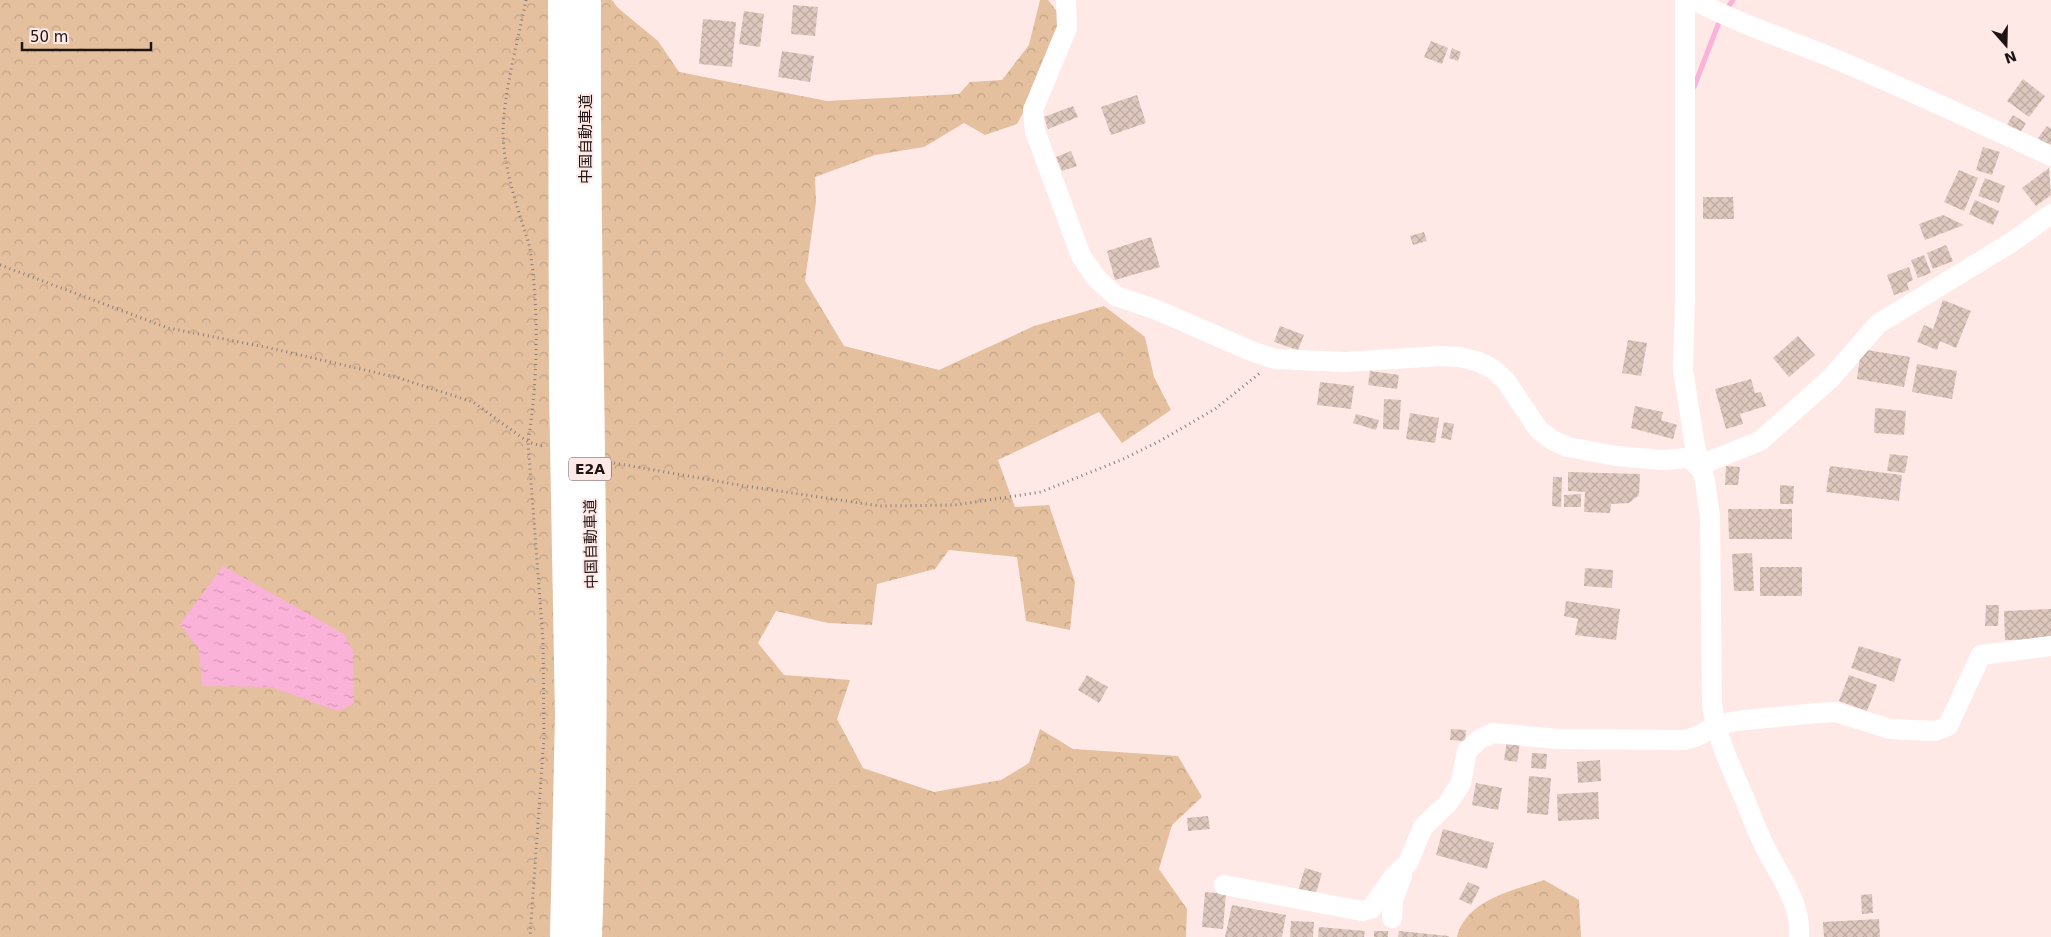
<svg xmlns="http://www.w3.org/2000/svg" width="2051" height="937" viewBox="0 0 2051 937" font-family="'DejaVu Sans','Noto Sans JP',sans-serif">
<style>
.forest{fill:url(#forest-crowns)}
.water{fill:url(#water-ripples)}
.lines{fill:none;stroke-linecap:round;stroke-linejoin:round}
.stream{stroke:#fab2d8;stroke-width:5}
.building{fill:url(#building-cross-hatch)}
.path{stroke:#8b7c7a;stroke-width:3;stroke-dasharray:1 4;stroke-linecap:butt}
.minor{stroke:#fff;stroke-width:20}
.highway{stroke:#fff;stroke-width:28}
.labels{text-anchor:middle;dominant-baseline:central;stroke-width:4;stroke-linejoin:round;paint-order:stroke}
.shield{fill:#ffe9e7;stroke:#615453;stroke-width:1}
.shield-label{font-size:14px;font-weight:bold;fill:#1d1413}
.street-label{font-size:15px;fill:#1d1413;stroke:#ffe9e7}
</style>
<defs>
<pattern id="forest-crowns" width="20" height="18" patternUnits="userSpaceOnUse" patternTransform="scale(1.25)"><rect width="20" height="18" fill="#e4c09e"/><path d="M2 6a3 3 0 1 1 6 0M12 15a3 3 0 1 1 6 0" fill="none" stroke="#c3a487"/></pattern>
<pattern id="water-ripples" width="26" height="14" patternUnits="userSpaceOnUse" patternTransform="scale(1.25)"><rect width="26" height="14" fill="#fab2d8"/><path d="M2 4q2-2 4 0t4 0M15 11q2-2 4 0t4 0" fill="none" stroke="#d698b8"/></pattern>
<pattern id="building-cross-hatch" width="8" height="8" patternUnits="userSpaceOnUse" patternTransform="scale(1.25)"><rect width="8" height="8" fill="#dec7bd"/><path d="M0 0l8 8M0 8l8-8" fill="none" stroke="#beaaa2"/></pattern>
</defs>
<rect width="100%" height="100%" fill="#ffe9e7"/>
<!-- forest -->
<g class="forest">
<path d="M0,0h612l6,8 40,33 21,31 148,29 132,-7 11,-12 32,-2 27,-35 11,-45h8l14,18 -29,76 -16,30 -32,11 -21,-12 -40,24 -49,8 -60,22 1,25 -11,79 39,65 95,24 95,-44 70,-20 41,31 9,40 17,33 -49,33 -23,-31 -101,48 17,47 34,-2 26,77 -5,48 -44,-9 -9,-64 -68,-7 -14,19 -58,15 -5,41 -44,-2 -52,-12 -18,32 26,32 66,5 -13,39 26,49 71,24 67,-12 28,-17 11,-34 33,20 105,7 24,41 -30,28 -13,44 28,40 -1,28h-1186z"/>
<path d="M1544,880l35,20 2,37h-124c9,-37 55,-46 87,-57z"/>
</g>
<!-- water -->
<path class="water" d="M223,566l121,68 9,17 1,53 -16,7 -67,-24 -69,-1 -3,-37 -19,-25z"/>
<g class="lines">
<!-- stream -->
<g class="stream">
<path d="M1726,10l7,-10"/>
<path d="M1694,87l27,-70"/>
</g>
</g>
<!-- building -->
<g class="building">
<path d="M793,5l25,2 -3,29 -24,-2z"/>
<path d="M744,11l20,3 -4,33 -21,-3z"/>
<path d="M703,19l33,3 -4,45 -33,-3z"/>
<path d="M1431,41l17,7 -6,16 -18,-7z"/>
<path d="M1452,48l9,4 -3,9 -9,-3z"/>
<path d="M782,51l32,5 -4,26 -32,-5z"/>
<path d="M2023,79l22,17 -16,21 -22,-16z"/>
<path d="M1137,95l9,28 -35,12 -10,-28z"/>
<path d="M1073,106l5,11 -30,12 -4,-12z"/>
<path d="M2013,115l13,8 -6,10 -13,-8z"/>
<path d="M2047,126l4,3v19l-13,-10z"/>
<path d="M1983,147l17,5 -8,23 -16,-5z"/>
<path d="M1071,151l6,15 -15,5 -6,-14z"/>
<path d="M2049,168l2,27 -15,11 -14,-18z"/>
<path d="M1959,170l19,8 -14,33 -20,-9z"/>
<path d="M1985,178l20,8 -6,17 -21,-7z"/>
<path d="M1703,197h30l1,22h-31z"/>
<path d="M1975,200l24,11 -6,14 -24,-11z"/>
<path d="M1943,215l21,10 -39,15 -6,-16z"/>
<path d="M1424,232l3,9 -14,4 -3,-9z"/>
<path d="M1151,237l9,30 -45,13 -8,-29z"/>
<path d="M1946,245l7,16 -20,8 -6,-16z"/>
<path d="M1924,255l7,18 -13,5 -7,-18z"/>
<path d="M1909,267l4,13 -6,3 2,7 -15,5 -7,-20z"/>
<path d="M1943,300l28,11 -15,37 -16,-7 -3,9 -20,-8 7,-17 9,4z"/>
<path d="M1280,326l24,9 -6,15 -24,-8z"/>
<path d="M1798,336l17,19 -26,22 -16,-19z"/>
<path d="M1628,340l19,3 -6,33 -19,-3z"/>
<path d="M1861,349l49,8 -6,30 -47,-8z"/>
<path d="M1917,364l40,7 -5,28 -40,-7z"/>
<path d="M1370,371l29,4 -2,14 -29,-4z"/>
<path d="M1751,379l4,14 6,-1 5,14 -26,8 3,10 -17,5 -11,-40z"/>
<path d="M1320,382l34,4 -3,23 -34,-4z"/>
<path d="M1384,399l17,1 -2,30 -16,-1z"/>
<path d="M1635,406l28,6 -2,8 16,5 -4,14 -42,-11z"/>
<path d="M1875,408l31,3 -2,24 -30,-2z"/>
<path d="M1410,413l29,5 -4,25 -29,-4z"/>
<path d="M1356,414l23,6 -3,10 -23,-7z"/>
<path d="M1444,422l10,2 -3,16 -10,-2z"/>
<path d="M1890,454l18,2 -3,17 -18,-2z"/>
<path d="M1726,466l14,1 -2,18h-13z"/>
<path d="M1830,466l72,9 -3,26 -73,-9z"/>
<path d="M1568,472l72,2 -1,21 -10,8 -18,1 -1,9 -26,-1 1,-20 -17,-1z"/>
<path d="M1553,477h9l-1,30 -9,-1z"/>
<path d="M1780,485l14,1 -1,18h-13z"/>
<path d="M1581,494v13h-17v-12z"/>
<path d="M1728,509h64v30h-63z"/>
<path d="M1752,553l2,38h-20l-2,-37z"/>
<rect x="1760" y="567" width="42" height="29"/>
<path d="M1585,568l28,2 -1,18 -28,-2z"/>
<path d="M1566,601l54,8 -4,31 -41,-5 3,-16 -14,-3z"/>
<path d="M1986,605h13l-1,21h-13z"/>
<path d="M2051,609v30l-46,1 -1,-29z"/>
<path d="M1859,646l42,13 -7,23 -43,-14z"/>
<path d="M1087,675l21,12 -9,16 -21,-13z"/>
<path d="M1849,675l28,10 -10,26 -28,-10z"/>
<path d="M1451,729l15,1 -1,11 -15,-1z"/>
<path d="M1507,741l13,2 -3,19 -13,-2z"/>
<path d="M1532,753l15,1 -1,15 -15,-1z"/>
<path d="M1600,760l1,21 -23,2 -1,-21z"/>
<path d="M1529,776l22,2 -3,37 -21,-2z"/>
<path d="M1476,783l26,5 -4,22 -26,-5z"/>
<path d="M1598,792l1,27 -41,2 -1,-27z"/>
<path d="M1208,816l2,13 -22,2 -1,-13z"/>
<path d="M1443,829l51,14 -7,26 -51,-14z"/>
<path d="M1305,868l17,5 -7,23 -17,-5z"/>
<path d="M1468,882l12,5 -9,18 -12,-6z"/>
<path d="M1205,892l21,2 -3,35 -21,-2z"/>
<path d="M1872,894l1,19 -11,1 -1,-19z"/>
<path d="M1232,905l54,10 -4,22h-57z"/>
<path d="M1879,919l1,18h-56l-1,-15z"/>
<path d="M1291,921l23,1 -1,15h-23z"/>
<path d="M1319,927l46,4 -1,6h-46z"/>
<rect x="1374" y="931" width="14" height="6"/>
<path d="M1399,931l50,5v1h-51z"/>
</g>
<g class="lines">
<!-- path -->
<g class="path">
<path d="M526,0c-8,41 -23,94 -23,135 1,27 9,56 17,81 3,11 8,22 10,33 9,61 8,132 -2,193l15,198 1,97 -14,200"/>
<path d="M0,265l168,63 102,20 129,30 74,24 55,40 14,4"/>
<path d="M614,463l131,23 135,20 75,-1 86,-13 80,-32 37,-18 57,-33 45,-36"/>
</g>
<!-- minor -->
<g class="minor">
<path d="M1066,0l1,28 -34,82 2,21 46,125 16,23 19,17 41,14 94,41 24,8 70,3 97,-6 18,1 19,5 14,7 13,12 32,48 14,11 16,7 48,9 46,4 27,-2 11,10"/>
<path d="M1685,0v296l-2,74 12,76 10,35 5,36 2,187c4,32 18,61 31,91 7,17 13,34 21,50 14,29 38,58 35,92"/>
<path d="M1694,0c43,23 89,38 134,56 75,31 149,66 223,100"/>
<path d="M1700,468l10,-7 50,-20 71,-63 47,-54 134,-82 39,-28"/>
<path d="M1224,885l138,26 9,-2 23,-33 14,-13 15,-36 25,-24 13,-20 6,-32 13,-12 13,-6 65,6 127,1 13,-4 17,-10 21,-5 81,-8 18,-1 55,17 45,2 13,-5 33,-71 70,-9"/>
<path d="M1392,918l1,-18 9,-24"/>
</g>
<!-- highway -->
<g class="highway">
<path d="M562,0l1,390 6,325 -5,222"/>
<path d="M587,0c-2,312 13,625 1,937"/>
</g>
</g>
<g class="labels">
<!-- shield labels -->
<rect class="shield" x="569" y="457.5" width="42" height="23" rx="4"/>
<g class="shield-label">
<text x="590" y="469">E2A</text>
</g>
<!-- street labels -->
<g class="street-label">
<text transform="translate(586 139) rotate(-90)">中国自動車道</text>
<text transform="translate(591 544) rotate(-91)">中国自動車道</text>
</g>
</g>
<!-- north arrow -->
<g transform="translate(2006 45) rotate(160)" stroke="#ffe9e7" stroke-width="4" paint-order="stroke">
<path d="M0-4L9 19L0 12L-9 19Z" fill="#1d1413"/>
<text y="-8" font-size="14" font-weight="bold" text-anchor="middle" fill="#1d1413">N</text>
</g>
<!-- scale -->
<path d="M22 42v8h129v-8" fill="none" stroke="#1d1413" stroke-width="2.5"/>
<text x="30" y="42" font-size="15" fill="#1d1413" stroke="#ffe9e7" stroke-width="4" paint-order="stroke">50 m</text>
</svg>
